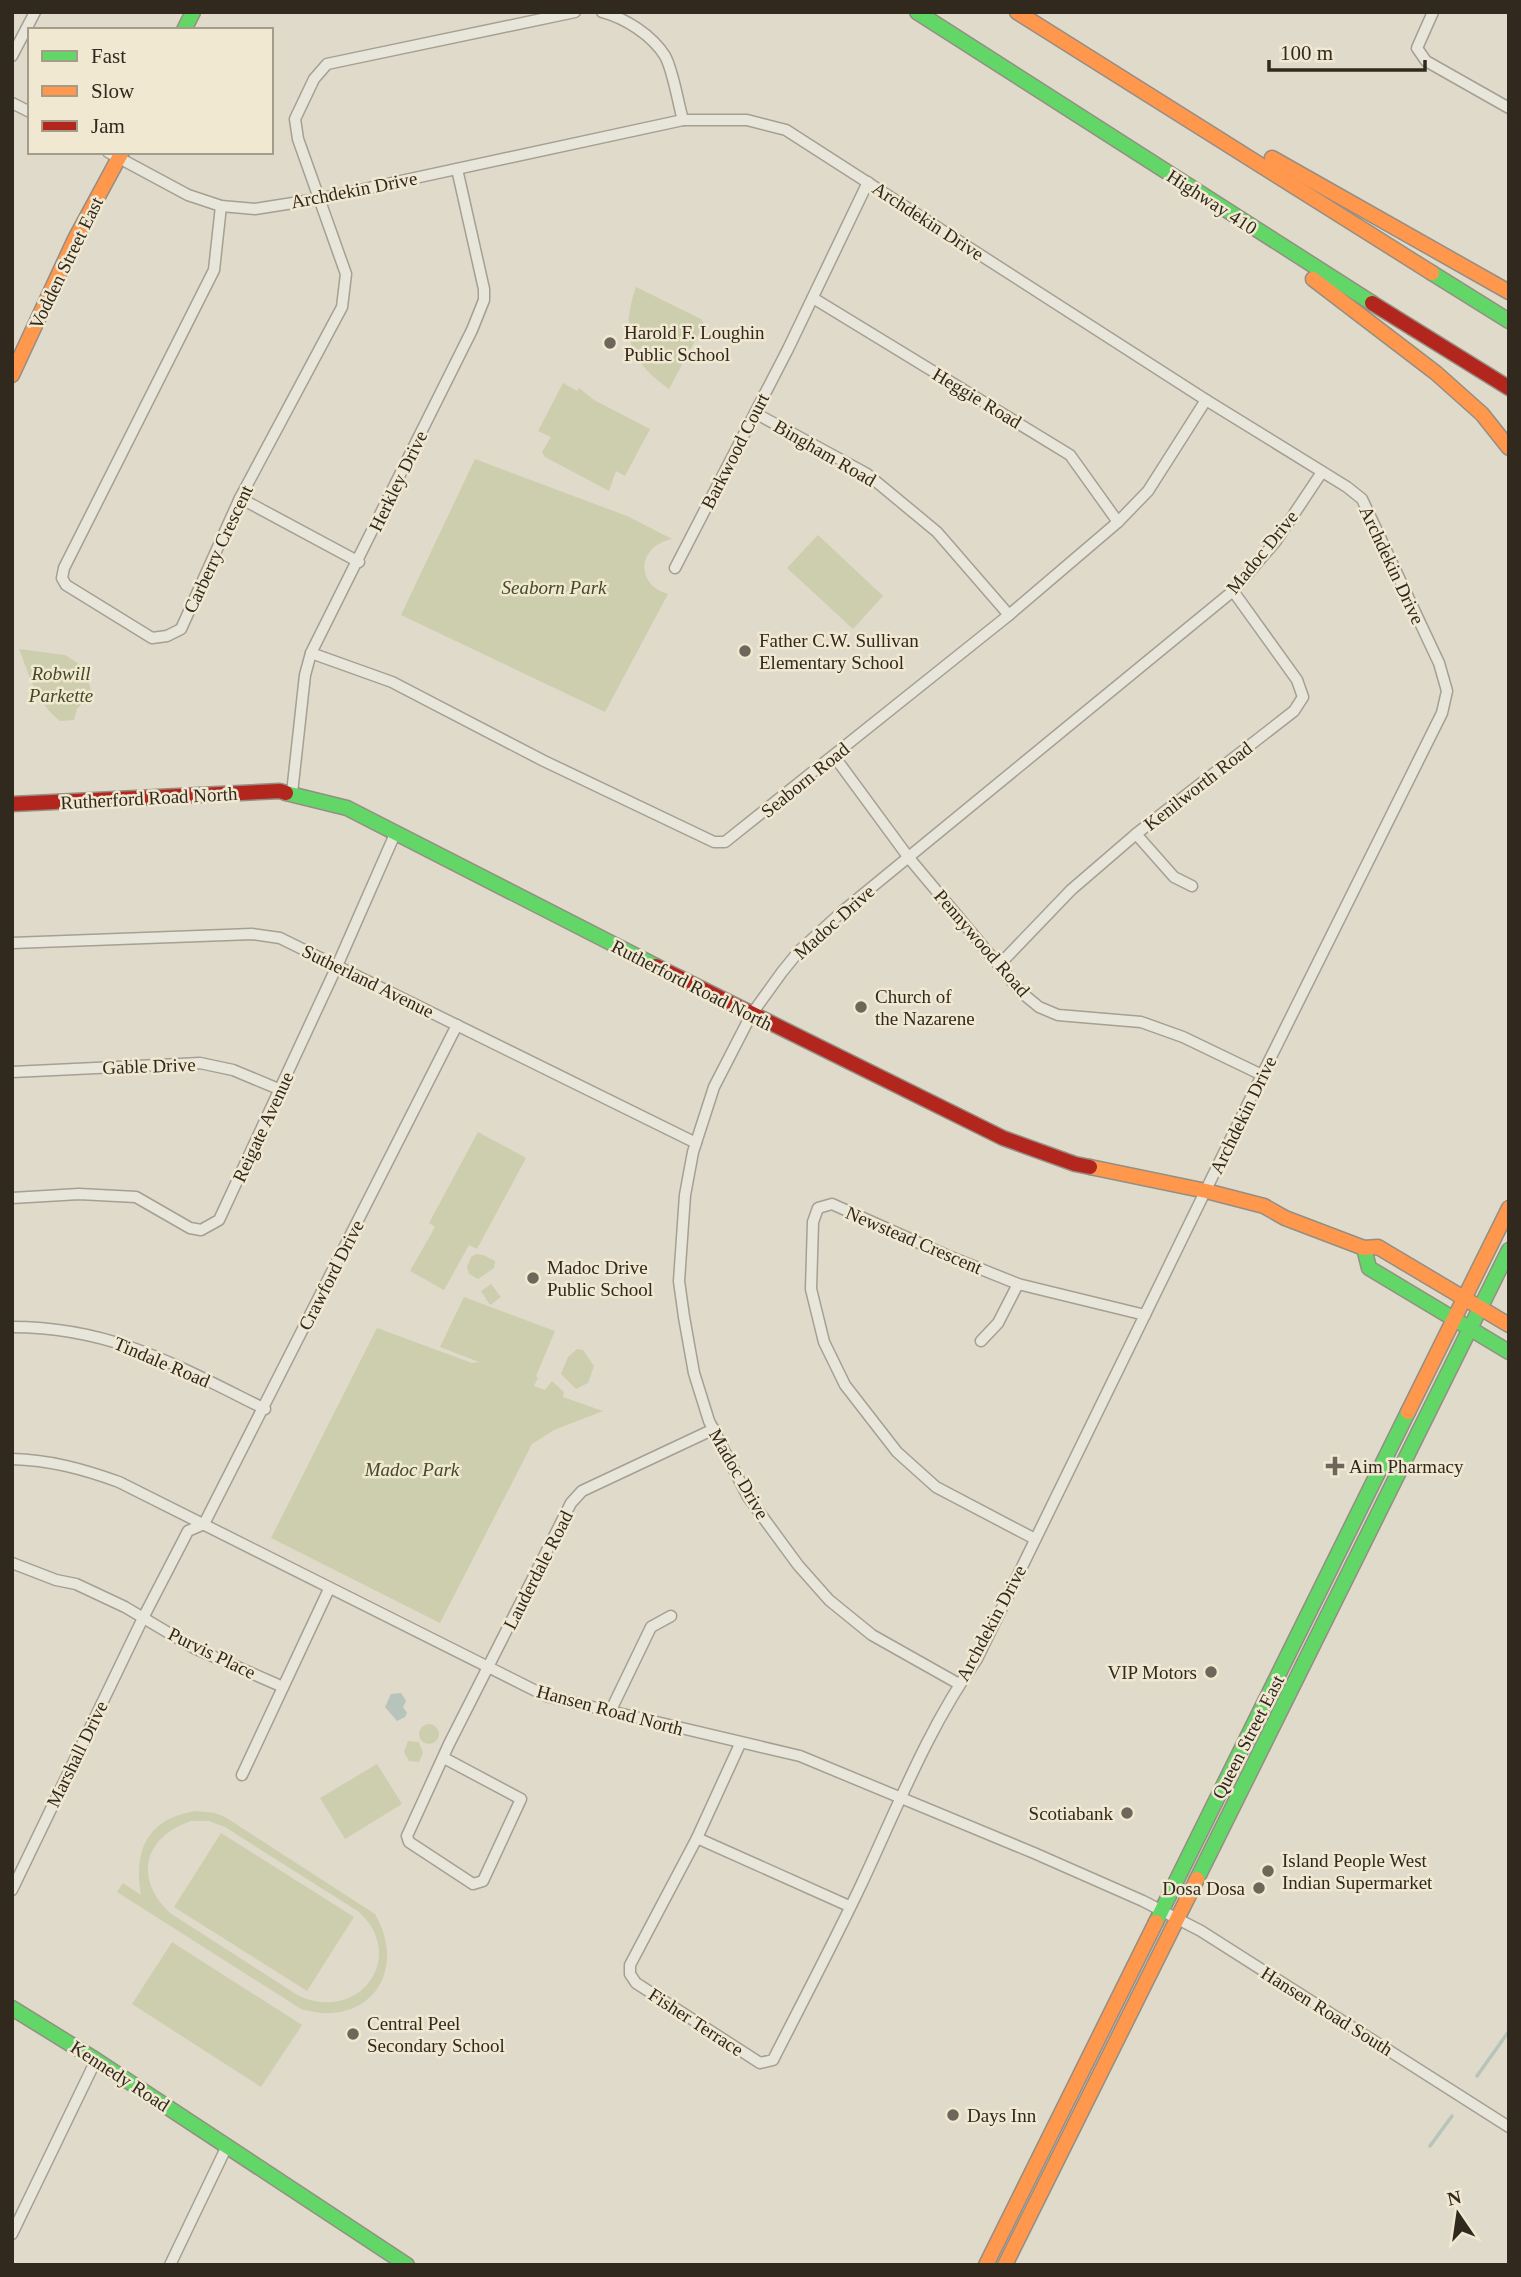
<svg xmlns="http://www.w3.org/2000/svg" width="1521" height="2277" viewBox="0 0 1521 2277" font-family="Georgia,serif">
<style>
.green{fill:#cdceae;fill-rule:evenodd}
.water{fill:#b6c4bb}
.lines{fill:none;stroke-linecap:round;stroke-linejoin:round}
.stream{stroke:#b6c4bb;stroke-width:3.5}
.street-casing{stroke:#a59f94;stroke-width:13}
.fast-casing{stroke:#948e84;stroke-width:17}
.slow-casing{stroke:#948e84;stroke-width:17}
.jam-casing{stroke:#948e84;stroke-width:17}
.street{stroke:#e8e5db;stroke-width:10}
.fast{stroke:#63d668;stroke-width:14}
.slow{stroke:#ff974d;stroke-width:14}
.jam{stroke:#b3261e;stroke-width:14}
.poi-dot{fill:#6e665a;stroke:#f0e8d1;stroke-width:2.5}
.labels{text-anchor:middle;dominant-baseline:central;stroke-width:5;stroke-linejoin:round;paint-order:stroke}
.street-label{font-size:19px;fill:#31281e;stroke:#f0e8d1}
.poi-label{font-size:19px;fill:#31281e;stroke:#f0e8d1;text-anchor:start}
.park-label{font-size:19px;font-style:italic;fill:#414b27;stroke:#f0e8d1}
</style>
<rect width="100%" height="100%" fill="#e0daca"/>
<!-- green -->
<g class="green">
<path d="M636,287l65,32 3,5 -35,65c-40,-28 -49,-55 -33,-102z"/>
<path d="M563,383l14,8 2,-3 15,12 56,29 -25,47 -9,-5 -7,20 -64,-34 -3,-5 9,-15 -13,-6z"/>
<path d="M475,459l152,57 45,23c-34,7 -38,45 -4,55l-63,118 -204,-97z"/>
<path d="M818,535l65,61 -30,33 -66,-61z"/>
<path d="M19,649l46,6 19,12 8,26 -15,16 -3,11 -14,1c-23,-18 -31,-46 -41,-72z"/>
<path d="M478,1132l48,26 -49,91 -8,-4 -25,45 -34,-19 25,-44 -6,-4z"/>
<path d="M476,1254l7,1 12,6 -1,7 -16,11 -9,-5 -2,-7 4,-10z"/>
<path d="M491,1284l10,13 -11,8 -9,-14z"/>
<path d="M464,1297l91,34 -19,45 2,2 -4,8 11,4 7,-9 12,11 -1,5 40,14 -49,19 -22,14 -92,179 -169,-85 106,-210 95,35 7,-1 -39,-15z"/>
<path d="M577,1349l6,1 11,16 -6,17 -12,6 -15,-15 7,-17z"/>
<circle cx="429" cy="1734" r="10"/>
<path d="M408,1741l11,1 4,11 -4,9 -10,-1 -5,-9z"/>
<path d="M377,1764l25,40 -57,35 -25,-41z"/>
<path d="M196,1811l19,2 10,4 150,97c34,59 -8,115 -74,95l-184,-117 6,-9 18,12c-8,-45 7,-77 55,-84zM191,1821h18l16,6 134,85c49,45 0,111 -60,84l-129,-83c-37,-35 -26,-76 21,-92z"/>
<path d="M221,1833l133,84 -47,74 -133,-84z"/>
<path d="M172,1942l130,83 -41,62 -129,-83z"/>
</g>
<!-- water -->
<path class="water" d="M401,1693l5,8 -3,6 4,6 -2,4 -8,4 -12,-14 6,-13z"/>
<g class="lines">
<!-- stream -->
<g class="stream">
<path d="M1477,2076l32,-45"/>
<path d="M1430,2146l22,-30"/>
</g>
<!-- street casing -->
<g class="street-casing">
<g id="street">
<path d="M602,12c23,6 50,23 63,44 8,14 13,47 18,64"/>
<path d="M1433,12l-16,36 9,13 83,47"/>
<path d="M12,56l23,-44"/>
<path d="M12,103l18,9"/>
<path d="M108,152l80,43 33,11 34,3 63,-10 365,-79h64l39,10 420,270 141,87 15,12 77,164 8,28 -5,22 -180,362 -285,584c-48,67 -80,149 -115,224 -28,59 -59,118 -89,177l-13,3 -124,-80 -6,-9v-9l67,-127 43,-94"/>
<path d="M221,206l-7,64 -150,298 -2,10 4,7 86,53 15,-2 14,-7 59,-131 102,-191 4,-33 -48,-135 -3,-20 19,-40 13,-15 248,-52"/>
<path d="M813,298l257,157 48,67"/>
<path d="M755,413l112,61 70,58 72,83"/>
<path d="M240,498l119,64"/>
<path d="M675,568l113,-219 80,-167"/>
<path d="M311,653l81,29 152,79 170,81h11l284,-227 109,-93 30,-31 58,-91"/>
<path d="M834,756l75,102 113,135 17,14 19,8 83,7 42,15 79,38"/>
<path d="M292,793l13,-118 6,-22 161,-323 12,-30v-11l-27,-120"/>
<path d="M1136,834l38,43 18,9"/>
<path d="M12,943l240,-9 28,4 416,205"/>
<path d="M1000,964l71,-74 65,-56 158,-123 9,-14 -6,-17 -64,-89"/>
<path d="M12,1072l188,-9 33,7 48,20"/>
<path d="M12,1198l67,-4 57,3 54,31 11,2 18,-10 118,-254 58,-132"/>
<path d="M12,1327c100,0 166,39 253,82"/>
<path d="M981,1341l17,-18 20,-39"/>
<path d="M12,1459c38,1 71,10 107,23l427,214 254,60 234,97 109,48 58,30 308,196"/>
<path d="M204,1524l253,-499"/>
<path d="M1035,1539l-99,-52 -39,-35 -52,-67 -21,-43 -13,-53 2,-67 5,-14 14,-4 114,51 72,29 127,31"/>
<path d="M12,1563l44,17 20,4 49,23 69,41 89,39"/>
<path d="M959,1684l-87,-49 -43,-35 -31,-35 -50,-68 -39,-76 -15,-48 -10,-56 -5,-36 6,-86 8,-43 21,-65 37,-72 31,-43 17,-21 45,-41 389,-319 43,-50 46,-69"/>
<path d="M610,1712l41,-85 20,-11"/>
<path d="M444,1758l77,41 -38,82 -10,3 -64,-42 -2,-6 42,-92 122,-241 11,-12 132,-62"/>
<path d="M242,1775l87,-186"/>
<path d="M697,1838l152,68"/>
<path d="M12,1890l131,-272 45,-87 16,-7"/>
<path d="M12,2234l84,-174"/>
<path d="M170,2265l57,-119"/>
</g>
</g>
<!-- fast casing -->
<g class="fast-casing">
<g id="fast">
<path d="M917,12l455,291"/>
<path d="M184,30l9,-18"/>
<path d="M1432,273l77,48"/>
<path d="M286,793l61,15 309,158"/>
<path d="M1364,1248l5,20 140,84"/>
<path d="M1197,1879l312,-629"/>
<path d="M1156,1922l252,-510"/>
<path d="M12,2008l84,52 311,205"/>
</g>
</g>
<!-- slow casing -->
<g class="slow-casing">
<g id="slow">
<path d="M1017,12l415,261"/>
<path d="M1272,158l237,134"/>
<path d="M1313,279l123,94 46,41 27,34"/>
<path d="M12,375l63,-136 47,-87"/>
<path d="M1090,1167l116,24 58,15 21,12 79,30 14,-1 131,78"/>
<path d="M1408,1412l101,-204"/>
<path d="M986,2265l170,-343"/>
<path d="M1005,2265l192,-386"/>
</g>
</g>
<!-- jam casing -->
<g class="jam-casing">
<g id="jam">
<path d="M1372,303l137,85"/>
<path d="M12,804l268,-13 6,2"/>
<path d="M656,966l347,172 72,26 15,3"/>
</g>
</g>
<!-- street -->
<use href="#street" class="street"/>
<!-- fast -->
<use href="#fast" class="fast"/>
<!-- slow -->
<use href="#slow" class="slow"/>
<!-- jam -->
<use href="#jam" class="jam"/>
</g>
<!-- markers -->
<g class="poi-dot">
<circle cx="610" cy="343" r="7"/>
<circle cx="745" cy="651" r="7"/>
<circle cx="861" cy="1007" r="7"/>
<circle cx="533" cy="1278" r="7"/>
<path d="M1331.5 1455.5h7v7h7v7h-7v7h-7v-7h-7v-7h7z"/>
<circle cx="1211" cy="1672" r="7"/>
<circle cx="1127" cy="1813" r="7"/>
<circle cx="1268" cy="1871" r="7"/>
<circle cx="1259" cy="1888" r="7"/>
<circle cx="353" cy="2034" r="7"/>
<circle cx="953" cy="2115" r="7"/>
</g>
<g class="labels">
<!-- street labels -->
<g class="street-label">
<text transform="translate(354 190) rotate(-11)">Archdekin Drive</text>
<text transform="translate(1212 202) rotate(33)">Highway 410</text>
<text transform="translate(928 221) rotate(33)">Archdekin Drive</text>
<text transform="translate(66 263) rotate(-64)">Vodden Street East</text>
<text transform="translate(977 398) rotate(31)">Heggie Road</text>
<text transform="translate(735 451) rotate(-63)">Barkwood Court</text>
<text transform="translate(825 453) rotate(30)">Bingham Road</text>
<text transform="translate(398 481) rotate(-64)">Herkley Drive</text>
<text transform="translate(218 549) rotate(-65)">Carberry Crescent</text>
<text transform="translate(1262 552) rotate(-51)">Madoc Drive</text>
<text transform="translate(1392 565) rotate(65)">Archdekin Drive</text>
<text transform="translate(805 780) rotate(-39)">Seaborn Road</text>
<text transform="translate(1198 786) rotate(-38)">Kenilworth Road</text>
<text transform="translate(149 798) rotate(-3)">Rutherford Road North</text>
<text transform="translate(834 922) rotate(-42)">Madoc Drive</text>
<text transform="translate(982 943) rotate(49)">Pennywood Road</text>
<text transform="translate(368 981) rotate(26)">Sutherland Avenue</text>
<text transform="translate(692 985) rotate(27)">Rutherford Road North</text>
<text transform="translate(149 1066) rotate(-2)">Gable Drive</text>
<text transform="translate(1243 1115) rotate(-64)">Archdekin Drive</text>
<text transform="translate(263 1127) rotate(-65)">Reigate Avenue</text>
<text transform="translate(914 1240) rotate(23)">Newstead Crescent</text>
<text transform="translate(331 1275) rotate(-63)">Crawford Drive</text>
<text transform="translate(162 1362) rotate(23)">Tindale Road</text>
<text transform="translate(739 1474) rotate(60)">Madoc Drive</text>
<text transform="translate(538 1570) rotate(-63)">Lauderdale Road</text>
<text transform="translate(991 1623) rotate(-62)">Archdekin Drive</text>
<text transform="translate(212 1653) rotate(26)">Purvis Place</text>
<text transform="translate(610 1710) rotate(15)">Hansen Road North</text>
<text transform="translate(1248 1737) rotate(-63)">Queen Street East</text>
<text transform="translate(77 1754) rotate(-64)">Marshall Drive</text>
<text transform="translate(1327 2011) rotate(32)">Hansen Road South</text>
<text transform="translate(696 2022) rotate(33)">Fisher Terrace</text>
<text transform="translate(120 2076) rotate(33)">Kennedy Road</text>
</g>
<!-- poi labels -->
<g class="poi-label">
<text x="624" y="332">Harold F. Loughin<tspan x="624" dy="22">Public School</tspan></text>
<text x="759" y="640">Father C.W. Sullivan<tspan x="759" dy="22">Elementary School</tspan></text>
<text x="875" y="996">Church of<tspan x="875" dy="22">the Nazarene</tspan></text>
<text x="547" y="1267">Madoc Drive<tspan x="547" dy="22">Public School</tspan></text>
<text x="1349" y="1466">Aim Pharmacy</text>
<text x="1197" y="1672" text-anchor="end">VIP Motors</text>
<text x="1113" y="1813" text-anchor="end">Scotiabank</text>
<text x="1282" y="1860">Island People West<tspan x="1282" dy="22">Indian Supermarket</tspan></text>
<text x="1245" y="1888" text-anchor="end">Dosa Dosa</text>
<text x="367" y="2023">Central Peel<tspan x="367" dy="22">Secondary School</tspan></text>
<text x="967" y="2115">Days Inn</text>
</g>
<!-- park labels -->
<g class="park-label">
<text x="554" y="587">Seaborn Park</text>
<text x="61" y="673">Robwill<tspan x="61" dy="22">Parkette</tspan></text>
<text x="412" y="1469">Madoc Park</text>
</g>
</g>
<!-- border -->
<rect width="1521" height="2277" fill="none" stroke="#31281e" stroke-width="28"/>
<!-- legend -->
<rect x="28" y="28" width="245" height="126" fill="#f0e8d1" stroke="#a49b89" stroke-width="2"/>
<rect x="42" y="51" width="35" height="10" fill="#63d668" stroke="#a49b89" stroke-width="2"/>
<text x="91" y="63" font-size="21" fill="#31281e">Fast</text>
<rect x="42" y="86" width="35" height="10" fill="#ff974d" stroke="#a49b89" stroke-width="2"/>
<text x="91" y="98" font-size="21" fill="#31281e">Slow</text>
<rect x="42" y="121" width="35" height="10" fill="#b3261e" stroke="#a49b89" stroke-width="2"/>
<text x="91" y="133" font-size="21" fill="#31281e">Jam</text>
<!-- north arrow -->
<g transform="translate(1458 2214) rotate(347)" stroke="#f0e8d1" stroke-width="5" paint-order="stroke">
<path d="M0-5L12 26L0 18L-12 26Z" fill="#31281e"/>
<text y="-10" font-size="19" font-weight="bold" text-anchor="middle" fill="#31281e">N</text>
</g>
<!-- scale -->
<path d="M1269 60v10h156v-10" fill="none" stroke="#31281e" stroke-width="3.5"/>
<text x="1280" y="60" font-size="21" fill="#31281e" stroke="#f0e8d1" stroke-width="5" paint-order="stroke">100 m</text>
</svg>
